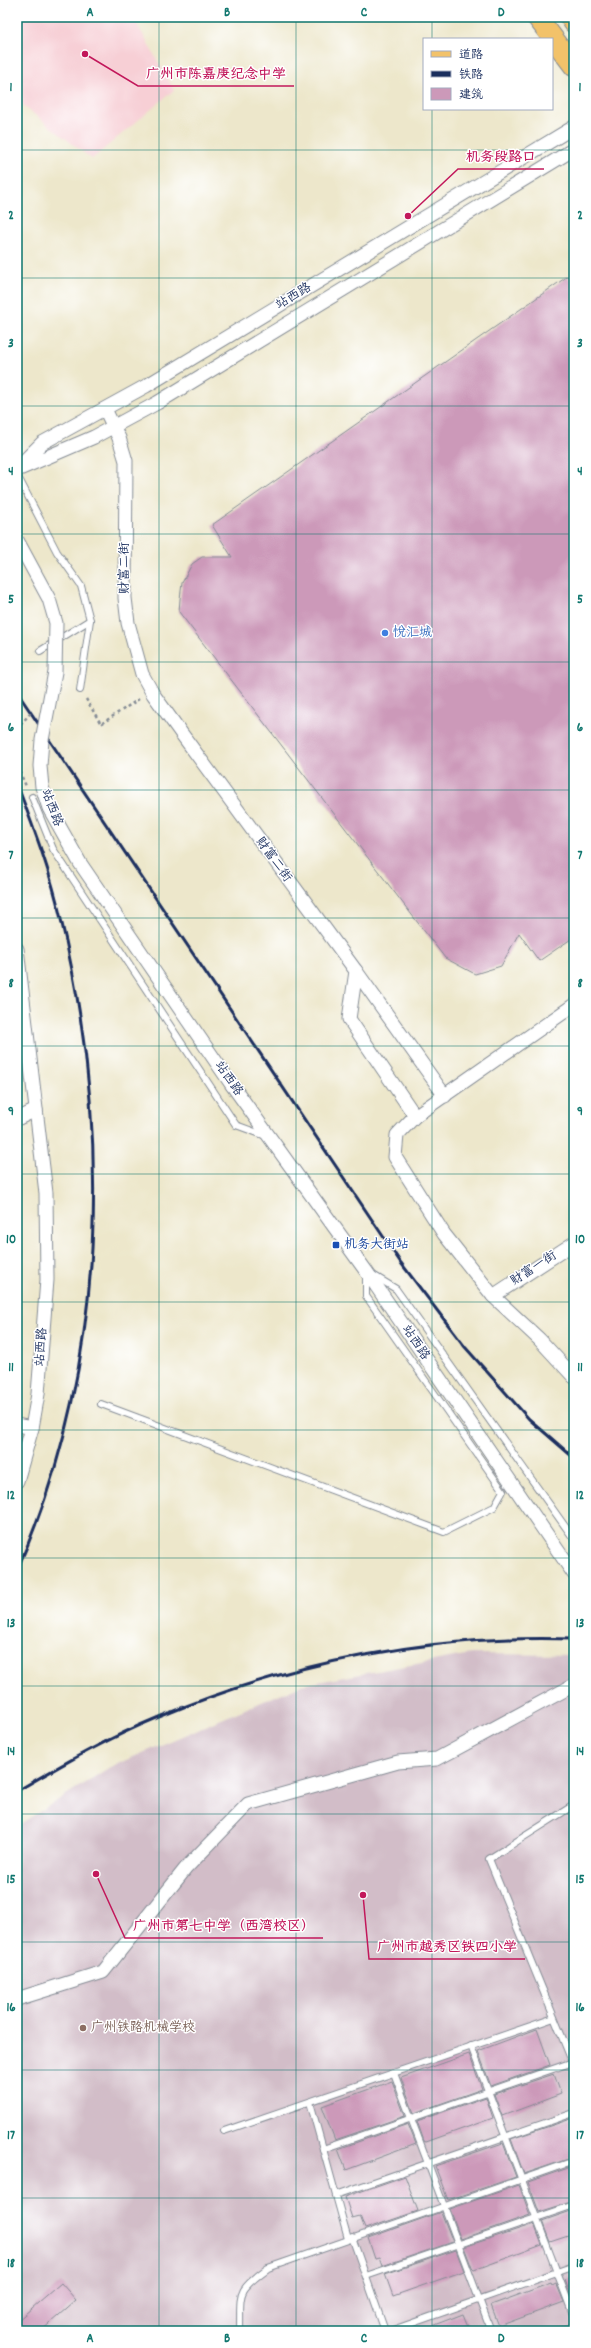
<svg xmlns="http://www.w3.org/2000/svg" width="591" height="2348" viewBox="0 0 591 2348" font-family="Dekko,'LXGW WenKai TC',sans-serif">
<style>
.built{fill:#f7cfd5}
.industrial{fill:#d2bdc8}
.building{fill:#cc99b9}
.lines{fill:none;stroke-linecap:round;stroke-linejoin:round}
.lane-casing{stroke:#848b94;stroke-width:8}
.street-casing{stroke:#848b94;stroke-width:15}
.primary-casing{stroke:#848b94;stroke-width:22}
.path{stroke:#848b94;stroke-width:2.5;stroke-dasharray:3 3;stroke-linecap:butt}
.lane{stroke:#fff;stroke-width:6}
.street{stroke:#fff;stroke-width:13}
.primary{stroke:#f2c26a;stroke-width:20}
.rail{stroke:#1b2f5e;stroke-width:3}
.street-bridge-casing{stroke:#848b94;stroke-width:15;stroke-linecap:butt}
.path-bridge{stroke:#848b94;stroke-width:2.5;stroke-dasharray:3 3;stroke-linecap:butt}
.street-bridge{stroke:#fff;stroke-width:13}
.grid{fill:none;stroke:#0f766e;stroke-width:1;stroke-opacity:0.55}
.shop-dot{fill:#3f7fe0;stroke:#fff;stroke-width:1.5}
.transit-dot{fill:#1a4fb4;stroke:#fff;stroke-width:1.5}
.education-dot{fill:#8d6e63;stroke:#fff;stroke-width:1.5}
.labels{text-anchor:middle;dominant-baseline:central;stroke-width:3;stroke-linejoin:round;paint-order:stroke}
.street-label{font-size:13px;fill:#1b2f5e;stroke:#fff}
.shop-label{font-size:13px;fill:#366cbe;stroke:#fff;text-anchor:start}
.transit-label{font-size:13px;fill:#164399;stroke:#fff;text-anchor:start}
.education-label{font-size:13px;fill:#785e54;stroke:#fff;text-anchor:start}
.leader{fill:none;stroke:#c2185b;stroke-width:1.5}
.callout-dot{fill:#c2185b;stroke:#fff;stroke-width:1.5}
.callout-label{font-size:14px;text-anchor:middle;font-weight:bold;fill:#c2185b;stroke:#fff;stroke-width:3;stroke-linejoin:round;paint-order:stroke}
.neatline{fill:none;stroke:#0f766e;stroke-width:1.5}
.grid-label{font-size:13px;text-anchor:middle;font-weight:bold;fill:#0f766e}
</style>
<rect width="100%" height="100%" fill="#fff"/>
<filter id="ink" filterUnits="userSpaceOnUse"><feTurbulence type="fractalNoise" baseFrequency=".025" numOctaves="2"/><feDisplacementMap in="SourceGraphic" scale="8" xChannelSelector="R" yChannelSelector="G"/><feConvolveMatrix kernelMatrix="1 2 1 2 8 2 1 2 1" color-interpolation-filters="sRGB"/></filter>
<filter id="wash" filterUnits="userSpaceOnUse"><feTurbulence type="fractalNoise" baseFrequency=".012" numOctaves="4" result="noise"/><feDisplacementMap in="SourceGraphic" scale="16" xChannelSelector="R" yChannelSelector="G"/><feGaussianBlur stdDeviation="0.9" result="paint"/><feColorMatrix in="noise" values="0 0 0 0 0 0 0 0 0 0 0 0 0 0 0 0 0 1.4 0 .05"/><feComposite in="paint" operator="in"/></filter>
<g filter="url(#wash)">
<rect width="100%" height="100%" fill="#ede7cb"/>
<!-- built -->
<path class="built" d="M17,17h116l41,73 -82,69 -75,-58z"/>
<!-- industrial -->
<path class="industrial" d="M471,1654l103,1v676h-557v-505l93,-59 191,-82z"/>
<g id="blocks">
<!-- building -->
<g class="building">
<path d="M568,276l6,9v652l-35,24 -20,-28 -18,33 -26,8 -30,-16 -266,-346 1,-13 2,-16 10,-19 10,-7h30l-20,-32z"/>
<path d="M537,2029l13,36 -59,21 -13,-35z"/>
<path d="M469,2054l13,35 -68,24 -13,-35z"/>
<path d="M554,2074l7,20 -59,22 -8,-22z"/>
<path d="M392,2081l13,35 -70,24 -13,-34z"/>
<path d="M486,2097l7,21 -67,24 -2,-1 -7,-20z"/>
<path d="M574,2118v39l-50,17 -13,-35z"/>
<path d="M408,2124l8,20 -70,26 -8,-21z"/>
<path d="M503,2143l13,34 -68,23 -13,-34z"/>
<path d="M574,2166v35l-35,11 -11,-30z"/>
<path d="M405,2176l13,35 -53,18 -5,-13 -8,2 -7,-21z"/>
<path d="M519,2185l11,30 -69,24 -11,-30z"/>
<path d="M574,2210v24l-24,8 -8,-21z"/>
<path d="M441,2212l12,30 -71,24 -3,-8 -4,1 -7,-21z"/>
<path d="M534,2224l8,21 -68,25 -2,-2 -8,-21z"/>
<path d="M456,2250l8,21 -71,25 -8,-22z"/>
<path d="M574,2277v22h-2l-7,-19z"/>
<path d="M61,2283l15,17 -35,31h-24v-10z"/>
<path d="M551,2283l1,2 4,-2 8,19 -65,24 -8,-21z"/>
<path d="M463,2314l7,17h-49v-1z"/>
</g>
</g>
</g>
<g filter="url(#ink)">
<use href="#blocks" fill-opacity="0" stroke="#848b94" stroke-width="1"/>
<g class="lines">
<!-- lane casing -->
<g class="lane-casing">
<g id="lane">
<path d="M17,475l40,77 24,34 9,34 -10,70"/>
<path d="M40,651l50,-31"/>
<path d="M32,797l21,52 183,276 30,11"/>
<path d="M17,1036l10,-2"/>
<path d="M373,1275l23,14 178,250"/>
<path d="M101,1404l343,128 50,-25 9,-16 -137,-195v-22"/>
<path d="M574,1805l-85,54 85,207"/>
<path d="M471,2046l103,271"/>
<path d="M394,2073l97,258"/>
<path d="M310,2102l38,137"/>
<path d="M224,2131l330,-113"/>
<path d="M323,2149l250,-87"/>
<path d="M336,2195l238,-82"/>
<path d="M352,2237l33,94"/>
<path d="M366,2276l208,-71"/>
<path d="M240,2331c1,-39 -5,-39 28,-63l306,-107"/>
<path d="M390,2331l184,-65"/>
<path d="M560,2331l14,-5"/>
</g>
</g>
<!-- street casing -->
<g class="street-casing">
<g id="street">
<path d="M105,409l14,29 7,23 -1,137 3,25 14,51 11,20 31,43 172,234 -7,48 66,97"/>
<path d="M17,468l25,-25 104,-57 428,-259"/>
<path d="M17,470l77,-33 63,-34 417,-254"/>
<path d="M17,949l29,244 1,87 -9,114 -6,34 -15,53"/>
<path d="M356,971l89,125"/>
<path d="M574,1005l-159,111 -18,19 -2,22 49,77 49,62 46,43 35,38"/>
<path d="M232,1085l134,186 208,303"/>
<path d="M17,1119l19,-9"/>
<path d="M493,1296l81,-53"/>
<path d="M17,1425l15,3"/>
<path d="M17,1999l86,-27 83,-104 62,-64 150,-42 39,-3 137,-74"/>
</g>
</g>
<!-- primary casing -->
<g class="primary-casing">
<g id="primary">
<path d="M537,17l37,49"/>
<path d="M570,17l4,6"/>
</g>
</g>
<!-- path -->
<g class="path">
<path d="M86,699l15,25 38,-25"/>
<path d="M17,766l9,20"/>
</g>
<!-- lane -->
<use href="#lane" class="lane"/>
<!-- street -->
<use href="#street" class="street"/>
<!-- primary -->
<use href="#primary" class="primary"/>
<!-- rail -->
<g class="rail">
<path d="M17,692l384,571 64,84 64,72 45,39"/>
<path d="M17,784c16,43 33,86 43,131 52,214 48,451 -43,655"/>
<path d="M17,1791c46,-27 93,-54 142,-74 131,-55 273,-83 415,-78"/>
</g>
<!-- street-bridge casing -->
<g class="street-bridge-casing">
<path id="street-bridge" d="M17,540l32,59 7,24 -1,49 -13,68 -2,26 2,21 7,21 31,55 152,222"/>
</g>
<!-- path-bridge -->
<path class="path-bridge" d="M17,729l15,-18"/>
<!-- street-bridge -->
<use href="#street-bridge" class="street-bridge"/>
</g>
</g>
<!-- grid -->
<path class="grid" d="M159,17v2314M296,17v2314M432,17v22M432,109v2222M17,150h557M17,278h557M17,406h557M17,534h557M17,662h557M17,790h557M17,918h557M17,1046h557M17,1174h557M17,1302h557M17,1430h557M17,1558h557M17,1686h557M17,1814h557M17,1942h557M17,2070h557M17,2198h557"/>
<!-- markers -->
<circle class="shop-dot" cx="385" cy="633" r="4"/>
<rect class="transit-dot" x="332" y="1241" width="8" height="8" rx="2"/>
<circle class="education-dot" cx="83" cy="2028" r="4"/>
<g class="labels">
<!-- street labels -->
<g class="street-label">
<text transform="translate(294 297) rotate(-31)">站西路</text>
<text transform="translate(125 568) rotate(-90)">财富二街</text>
<text transform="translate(51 808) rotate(69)">站西路</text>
<text transform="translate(273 860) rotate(54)">财富二街</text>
<text transform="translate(228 1079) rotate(55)">站西路</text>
<text transform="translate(534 1269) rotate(-33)">财富一街</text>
<text transform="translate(415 1343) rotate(56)">站西路</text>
<text transform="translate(42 1347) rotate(-86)">站西路</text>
</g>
<!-- shop labels -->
<g class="shop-label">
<text x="393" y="633">悦汇城</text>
</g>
<!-- transit labels -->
<g class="transit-label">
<text x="344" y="1245">机务大街站</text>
</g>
<!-- education labels -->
<g class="education-label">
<text x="91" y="2028">广州铁路机械学校</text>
</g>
</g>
<!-- callouts -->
<path class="leader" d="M85 54L138 86H294M408 216L458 169H544M96 1874L125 1938H323M363 1895L369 1959H525"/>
<g class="callout-dot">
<circle cx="85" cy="54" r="4"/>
<circle cx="408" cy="216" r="4"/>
<circle cx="96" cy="1874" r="4"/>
<circle cx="363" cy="1895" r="4"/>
</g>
<g class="callout-label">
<text x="216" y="78">广州市陈嘉庚纪念中学</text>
<text x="501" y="161">机务段路口</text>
<text x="224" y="1930">广州市第七中学（西湾校区）</text>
<text x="447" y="1951">广州市越秀区铁四小学</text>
</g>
<!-- margin -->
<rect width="591" height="2348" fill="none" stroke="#fff" stroke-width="44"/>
<!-- legend -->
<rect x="423" y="38" width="130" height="72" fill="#ffffff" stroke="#a4acbf"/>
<rect x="431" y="51" width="20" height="6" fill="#f2c26a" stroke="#a4acbf"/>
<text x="459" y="58" font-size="12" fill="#1b2f5e">道路</text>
<rect x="431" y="71" width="20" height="6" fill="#1b2f5e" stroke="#a4acbf"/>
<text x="459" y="78" font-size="12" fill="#1b2f5e">铁路</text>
<rect x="431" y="88" width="20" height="12" fill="#cc99b9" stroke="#a4acbf"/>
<text x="459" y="98" font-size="12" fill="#1b2f5e">建筑</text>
<rect x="22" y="22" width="547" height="2304" class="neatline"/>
<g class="grid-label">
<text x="90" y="16">A</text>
<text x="227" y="16">B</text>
<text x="364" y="16">C</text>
<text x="501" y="16">D</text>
<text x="11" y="91">1</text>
<text x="580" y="91">1</text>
<text x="11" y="219">2</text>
<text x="580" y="219">2</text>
<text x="11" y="347">3</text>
<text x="580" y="347">3</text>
<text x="11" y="475">4</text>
<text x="580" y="475">4</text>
<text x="11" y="603">5</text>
<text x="580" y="603">5</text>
<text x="11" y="731">6</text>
<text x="580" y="731">6</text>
<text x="11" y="859">7</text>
<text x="580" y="859">7</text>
<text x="11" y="987">8</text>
<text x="580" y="987">8</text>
<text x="11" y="1115">9</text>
<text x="580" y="1115">9</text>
<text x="11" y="1243">10</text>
<text x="580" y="1243">10</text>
<text x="11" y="1371">11</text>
<text x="580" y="1371">11</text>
<text x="11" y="1499">12</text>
<text x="580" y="1499">12</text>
<text x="11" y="1627">13</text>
<text x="580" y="1627">13</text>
<text x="11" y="1755">14</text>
<text x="580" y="1755">14</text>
<text x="11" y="1883">15</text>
<text x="580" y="1883">15</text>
<text x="11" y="2011">16</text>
<text x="580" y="2011">16</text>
<text x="11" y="2139">17</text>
<text x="580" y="2139">17</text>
<text x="11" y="2267">18</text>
<text x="580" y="2267">18</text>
<text x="90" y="2342">A</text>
<text x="227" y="2342">B</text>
<text x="364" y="2342">C</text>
<text x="501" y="2342">D</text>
</g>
</svg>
